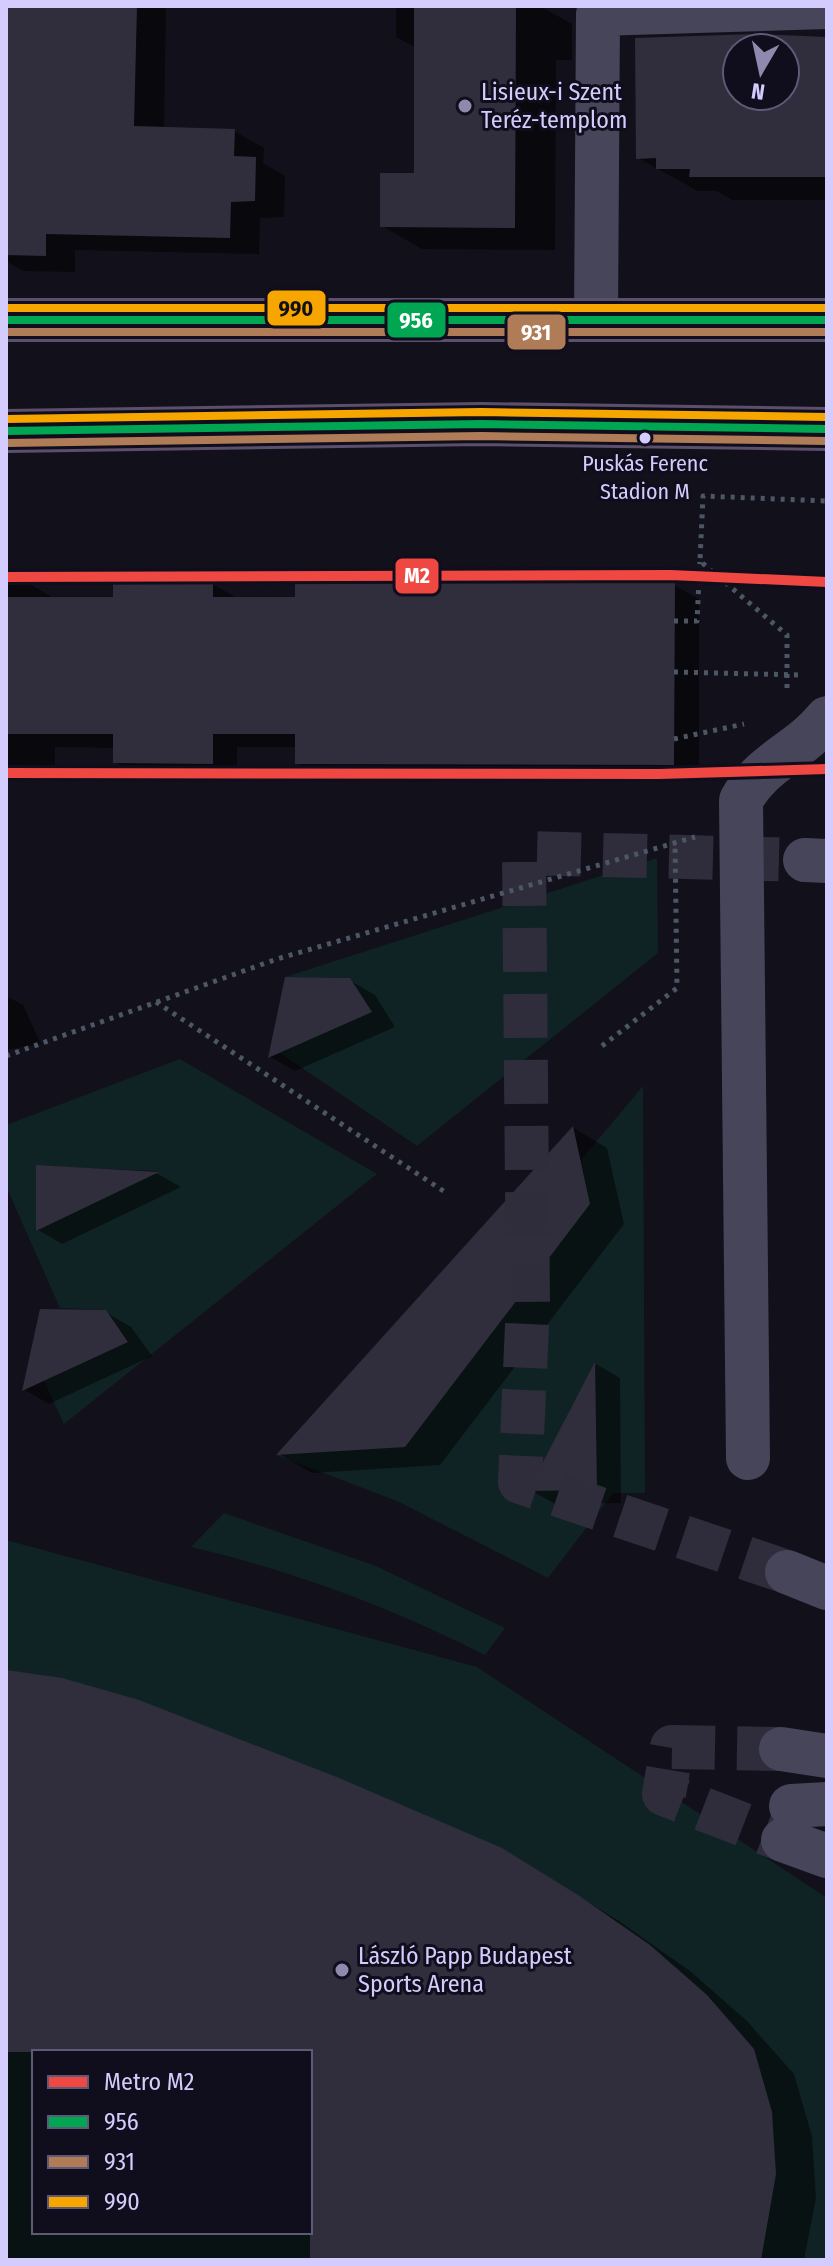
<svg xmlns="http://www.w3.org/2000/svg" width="833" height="2266" viewBox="0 0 833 2266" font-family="'Fira Sans Condensed',sans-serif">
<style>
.green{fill:#102324;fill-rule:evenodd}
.shadow{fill:#0007;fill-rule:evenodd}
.building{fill:#302e3c;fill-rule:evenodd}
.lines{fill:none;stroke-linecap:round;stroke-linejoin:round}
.minor-tunnel{stroke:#2f2c3c;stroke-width:44;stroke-dasharray:44 22;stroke-linecap:butt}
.path{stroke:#4b5764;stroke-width:5;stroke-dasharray:4 6;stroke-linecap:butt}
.minor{stroke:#47455a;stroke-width:44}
.major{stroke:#5b4f6b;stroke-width:44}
.bus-1-casing{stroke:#100d1d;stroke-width:14}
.bus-2-casing{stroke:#100d1d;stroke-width:14}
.bus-3-casing{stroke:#100d1d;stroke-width:14}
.bus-1{stroke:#00a651;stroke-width:8}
.bus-2{stroke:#b07c57;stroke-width:8}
.bus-3{stroke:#f7a600;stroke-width:8}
.metro-1-casing{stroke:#100d1d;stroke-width:16}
.metro-1{stroke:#ef4742;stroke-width:10}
.poi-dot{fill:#8f8aad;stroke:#100d1d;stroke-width:3}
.bus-dot{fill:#d3ccfc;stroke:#100d1d;stroke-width:3}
.labels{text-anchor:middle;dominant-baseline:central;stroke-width:6;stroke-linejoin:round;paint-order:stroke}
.bus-label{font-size:22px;fill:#d3ccfc;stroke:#100d1d}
.poi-label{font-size:24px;fill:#d3ccfc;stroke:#100d1d;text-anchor:start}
.line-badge{stroke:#100d1d;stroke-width:3}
.badge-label{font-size:22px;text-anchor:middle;font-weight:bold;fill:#fff}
.pale-badge-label{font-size:22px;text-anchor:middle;font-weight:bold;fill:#111}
</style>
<rect width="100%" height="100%" fill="#12101a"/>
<!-- green -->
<g class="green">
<path d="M657,858l1,95 -241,193 -137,-93 91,-41 -21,-34 -65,-1z"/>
<path d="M180,1059l197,115 -313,250 -20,-43 84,-40 -22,-31 -46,-2 -54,-122v-61zM36,1166l121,5v1l-121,59z"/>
<path d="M643,1086l2,407h-32l-65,85 -151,-77 -121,-46 129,-9 185,-242 -9,-44z"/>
<path d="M224,1513l152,53 129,62 -20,27c-94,-48 -191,-84 -294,-108z"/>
<path d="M6,1540l471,127 350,231v362h-821zM34,2052h276v180h-276z"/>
</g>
<!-- shadow -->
<g class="shadow">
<path d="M6,6h160l-2,123 70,2 30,17 -1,15 22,13 -1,41 -24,1 -1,36 -184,-4v22l-52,-1 -17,-10z"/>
<path d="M396,6h144l32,18v36h-16l-1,190 -133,-1 -40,-23 34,-51v-127l-20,-11z"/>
<path d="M827,37v163h-95l-15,-9h-19l-60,-33 -1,-118zM737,48h48v48h-48z"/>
<path d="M6,584h24l25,15h60l97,-15 27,15 435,-14 25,14v179l-377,-1 -25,-14v-16h-60v30h-97l-25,-15v-14l-60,-1v30h-49z"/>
<path d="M286,979l63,1 26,15 20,32 -100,44 -25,-14z"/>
<path d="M6,996l17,9 18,39 -35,6z"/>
<path d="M574,1128l33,20 17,76 -184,241 -128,8 -33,-19z"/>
<path d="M38,1167l120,7 23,13 -119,57 -24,-14z"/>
<path d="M41,1311l64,1 26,15 21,29 -103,48 -24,-14z"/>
<path d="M596,1364l24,14 1,125 -66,1 -25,-14z"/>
<path d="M6,1672l536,202 77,47 71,50 57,50 47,53 18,62 4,62 -12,62h-798zM34,2052h276v180h-276z"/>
</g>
<!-- building -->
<g class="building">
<path d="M6,6h131l-3,120 101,3 -1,27 22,1 -1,44 -24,1 -1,36 -184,-4v22l-40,-1z"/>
<path d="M414,6h102l-1,222 -135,-1v-54h34z"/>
<path d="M755,34l72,3v140h-138l1,-8h-34v-11l-20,1 -1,-121zM737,48h48v48h-48z"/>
<path d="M113,582h100v15h82v-15l380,1 -1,182 -379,-1v-30h-82v30l-100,-1v-29h-107v-137h107z"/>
<path d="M285,977l65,1 22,34 -104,46z"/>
<path d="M573,1126l17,78 -185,243 -129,8z"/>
<path d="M36,1165l123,7 -123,59z"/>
<path d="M40,1309l66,1 22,32 -106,49z"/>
<path d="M595,1362l2,128 -69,1z"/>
<path d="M6,1670l56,8 77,22 200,78 163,70 76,47 72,50 57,50 47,54 18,63 4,62 -15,86h-451v-208h-304z"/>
</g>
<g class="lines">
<!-- minor-tunnel -->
<g class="minor-tunnel">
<path d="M787,1572l-267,-90 8,-179 -4,-450 281,7"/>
<path d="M781,1749l-109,-2 -8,47 119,46"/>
</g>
<!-- path -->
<g class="path">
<path d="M674,621h23l3,-59"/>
<path d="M674,672l127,3"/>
<path d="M787,688v-53l-87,-74 3,-65 124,5"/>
<path d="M674,739l70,-15"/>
<path d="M156,1002l289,190"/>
<path d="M602,1046l75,-58 -2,-145"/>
<path d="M6,1056l271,-97 418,-122"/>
</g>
<!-- minor -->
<g class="minor">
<path d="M596,320l2,-306 229,-7"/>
<path d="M805,860l22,1"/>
<path d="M748,1458l-7,-658c24,-41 58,-47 86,-82"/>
<path d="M787,1572l40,16"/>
<path d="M781,1749l46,7"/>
<path d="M791,1806l36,-2"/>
<path d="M783,1840l44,16"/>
</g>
<!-- major -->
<g class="major">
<path d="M6,320h821"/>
<path d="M6,431l476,-7 345,5"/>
</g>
<!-- bus-1 casing -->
<g class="bus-1-casing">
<g id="bus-1">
<path d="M6,320h821"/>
<path d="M6,431l476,-7 345,5"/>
</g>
</g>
<!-- bus-2 casing -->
<g class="bus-2-casing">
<g id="bus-2">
<path d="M6,332h821"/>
<path d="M6,443l476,-7 345,5"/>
</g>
</g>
<!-- bus-3 casing -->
<g class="bus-3-casing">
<g id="bus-3">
<path d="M6,308h821"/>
<path d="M6,419l476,-7 345,5"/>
</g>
</g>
<!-- bus-1 -->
<use href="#bus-1" class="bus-1"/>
<!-- bus-2 -->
<use href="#bus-2" class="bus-2"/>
<!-- bus-3 -->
<use href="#bus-3" class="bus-3"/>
<!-- metro-1 casing -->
<g class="metro-1-casing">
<g id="metro-1">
<path d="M6,577l665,-2 156,7"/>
<path d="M6,773l653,1 168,-5"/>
</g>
</g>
<!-- metro-1 -->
<use href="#metro-1" class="metro-1"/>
</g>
<!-- markers -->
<g class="poi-dot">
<circle cx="465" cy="106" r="8"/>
<circle cx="342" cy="1970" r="8"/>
</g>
<circle class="bus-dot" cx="645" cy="438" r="7"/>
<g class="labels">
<!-- bus labels -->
<g class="bus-label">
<text x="645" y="463">Puskás Ferenc<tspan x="645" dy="28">Stadion M</tspan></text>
</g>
<!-- poi labels -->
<g class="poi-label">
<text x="481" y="92">Lisieux-i Szent<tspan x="481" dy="28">Teréz-templom</tspan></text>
<text x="358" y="1956">László Papp Budapest<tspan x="358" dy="28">Sports Arena</tspan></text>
</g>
</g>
<g class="line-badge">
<rect x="266" y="289" width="61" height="38" rx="8" fill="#f7a600"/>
<rect x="386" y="301" width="61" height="38" rx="8" fill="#00a651"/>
<rect x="506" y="313" width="61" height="38" rx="8" fill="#b07c57"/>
<rect x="394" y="557" width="46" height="38" rx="8" fill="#ef4742"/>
</g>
<g class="badge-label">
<text x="416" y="328">956</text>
<text x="536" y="340">931</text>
<text x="417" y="583">M2</text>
</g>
<g class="pale-badge-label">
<text x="296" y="316">990</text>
</g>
<!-- border -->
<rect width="833" height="2266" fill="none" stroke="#d3ccfc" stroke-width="16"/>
<!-- legend -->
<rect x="32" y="2050" width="280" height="184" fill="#100d1d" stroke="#5e5976" stroke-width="2"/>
<rect x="48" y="2076" width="40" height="12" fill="#ef4742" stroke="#5e5976" stroke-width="2"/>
<text x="104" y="2090" font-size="24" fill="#d3ccfc">Metro M2</text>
<rect x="48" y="2116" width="40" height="12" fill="#00a651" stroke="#5e5976" stroke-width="2"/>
<text x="104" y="2130" font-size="24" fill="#d3ccfc">956</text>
<rect x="48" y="2156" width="40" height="12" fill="#b07c57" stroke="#5e5976" stroke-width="2"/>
<text x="104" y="2170" font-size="24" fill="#d3ccfc">931</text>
<rect x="48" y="2196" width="40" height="12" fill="#f7a600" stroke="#5e5976" stroke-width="2"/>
<text x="104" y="2210" font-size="24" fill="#d3ccfc">990</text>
<!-- north arrow -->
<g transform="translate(761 72) rotate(189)"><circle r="38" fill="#100d1d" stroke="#5e5976" stroke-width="2"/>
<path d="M0-6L14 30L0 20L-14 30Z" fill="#8f8aad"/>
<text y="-12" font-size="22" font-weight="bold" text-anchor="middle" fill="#d3ccfc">N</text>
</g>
</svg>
